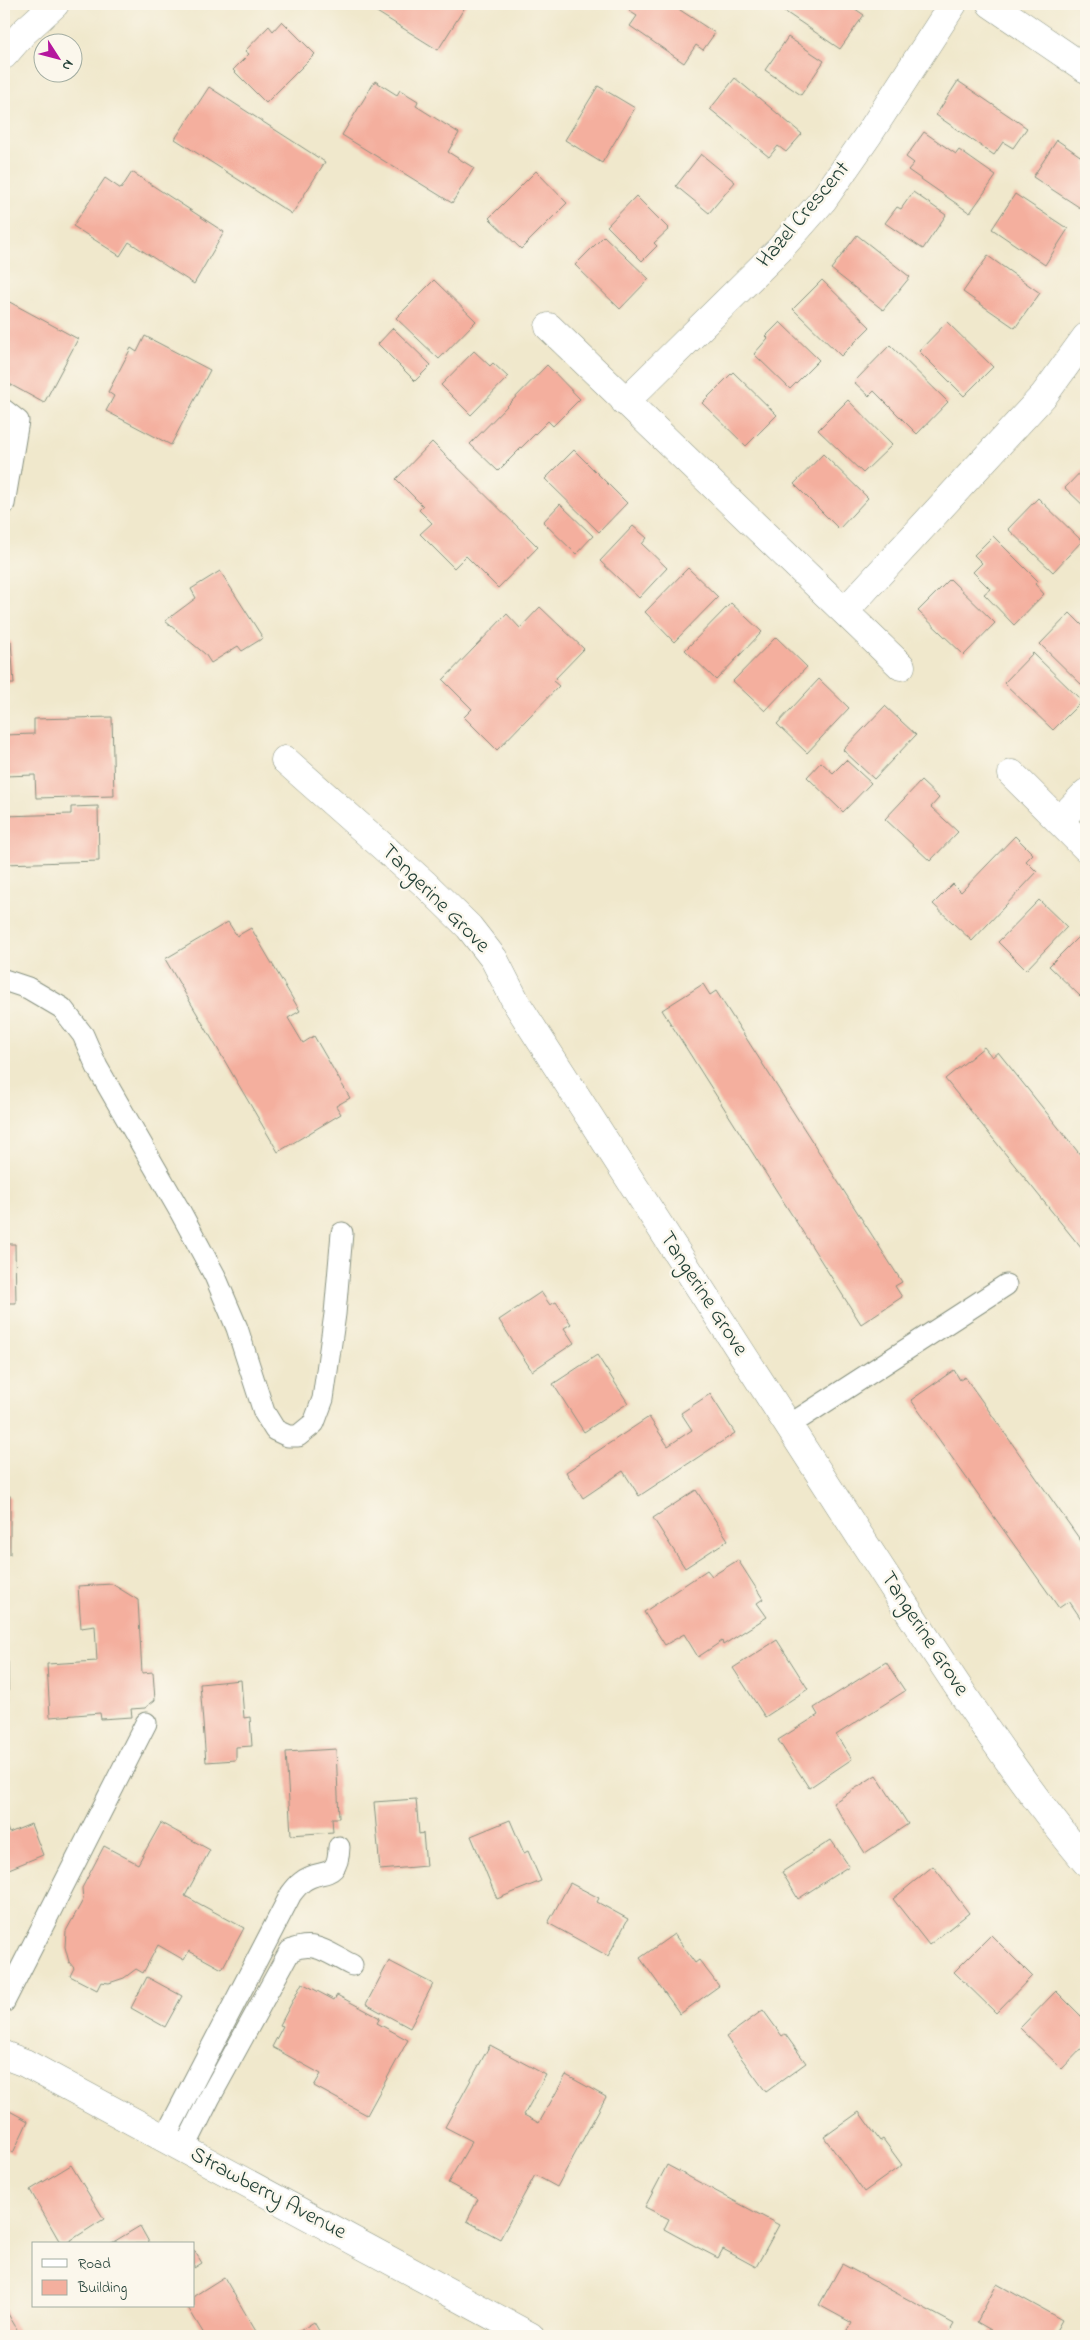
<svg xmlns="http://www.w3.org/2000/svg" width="1090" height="2340" viewBox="0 0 1090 2340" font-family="'Indie Flower',sans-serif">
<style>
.building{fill:#f4af9e}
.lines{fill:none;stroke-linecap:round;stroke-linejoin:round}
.lane-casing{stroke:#889280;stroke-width:23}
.street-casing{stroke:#889280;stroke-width:29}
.lane{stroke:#fff;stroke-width:21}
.street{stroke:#fff;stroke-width:28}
.labels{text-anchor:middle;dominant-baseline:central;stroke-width:5;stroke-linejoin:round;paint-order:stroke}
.street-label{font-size:22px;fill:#1f3d34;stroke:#fbf7ec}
</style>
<rect width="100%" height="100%" fill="#fbf7ec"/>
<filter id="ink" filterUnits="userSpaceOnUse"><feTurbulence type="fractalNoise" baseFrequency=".02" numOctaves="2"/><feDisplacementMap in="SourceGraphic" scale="10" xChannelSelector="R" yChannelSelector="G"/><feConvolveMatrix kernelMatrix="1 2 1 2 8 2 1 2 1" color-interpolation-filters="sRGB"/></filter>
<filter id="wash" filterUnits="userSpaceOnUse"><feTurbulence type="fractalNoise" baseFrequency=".0096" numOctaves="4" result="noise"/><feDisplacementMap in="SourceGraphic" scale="20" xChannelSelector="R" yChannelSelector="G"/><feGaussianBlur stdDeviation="1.12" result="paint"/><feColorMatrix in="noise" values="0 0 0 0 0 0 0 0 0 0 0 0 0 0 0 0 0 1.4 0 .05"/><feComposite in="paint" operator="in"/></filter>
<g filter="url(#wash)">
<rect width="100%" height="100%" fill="#f0e8cc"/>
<g id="blocks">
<!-- building -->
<g class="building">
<path d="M364,4h103l-29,46z"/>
<path d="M634,4h37l44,29 -12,17 -7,-5 -12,18 -54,-37 7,-10 -8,-5z"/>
<path d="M789,4h59l16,11 -24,34 -56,-38z"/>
<path d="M282,21l33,33 -49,49 -33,-33 16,-16 -4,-3 24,-25 4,5z"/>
<path d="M788,37l36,24 -23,34 -36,-25z"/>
<path d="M735,78l67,56 -16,18 -8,-6 -9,11 -59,-48z"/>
<path d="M375,81l22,14 3,-5 18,11 -2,5 43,27 -11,19 26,16 -22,35 -110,-68z"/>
<path d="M958,81l69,47 -14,20 -10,-6 -9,13 -58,-40z"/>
<path d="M598,86l37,22 -33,55 -37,-23z"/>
<path d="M209,87l116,75 -33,52 -117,-75z"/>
<path d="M924,132l32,22 3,-4 37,26 -26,37 -62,-43 6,-7 -8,-6z"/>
<path d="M1057,140l29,20 -1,51 -52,-34z"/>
<path d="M701,154l34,28 -26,31 -33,-27z"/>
<path d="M536,171l31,32 -46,46 -32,-31z"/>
<path d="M132,172l92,60 -30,52 -65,-42 -9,14 -47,-30 32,-48 16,11z"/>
<path d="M913,192l33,23 -23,34 -38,-26 12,-16 4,2z"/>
<path d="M1015,194l53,35 -23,36 -53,-36z"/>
<path d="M636,196l33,33 -15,14 3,3 -15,15 -35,-35z"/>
<path d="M857,235l53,42 -27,33 -52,-41z"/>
<path d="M604,236l45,43 -29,30 -45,-44z"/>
<path d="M988,256l52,37 -25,35 -52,-36z"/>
<path d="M434,280l42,41 -37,38 -43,-41z"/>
<path d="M822,280l48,47 -29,29 -48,-47z"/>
<path d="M4,299l74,40 -34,64 -40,-22z"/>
<path d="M780,322l39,38 -29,29 -36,-35 14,-16 -2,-2z"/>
<path d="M947,322l46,45 -29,29 -45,-45z"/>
<path d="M393,328l38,37 -16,16 -37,-37z"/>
<path d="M145,336l65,34 -39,75 -65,-34 8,-15 -6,-4 23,-44 6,4z"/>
<path d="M890,345l58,57 -31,32 -43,-43 -5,5 -15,-14z"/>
<path d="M474,351l16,15 3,-3 15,14 -37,38 -30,-30z"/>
<path d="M547,365l33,34 -27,27 -5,-5 -50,50 -28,-27z"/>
<path d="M733,372l44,43 -31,31 -44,-43z"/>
<path d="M848,400l44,45 -29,28 -45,-43z"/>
<path d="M432,442l106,105 -40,41 -32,-32 -12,12 -34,-34 12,-11 -13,-13 4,-4 -27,-27z"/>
<path d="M574,450l53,53 -28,29 -54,-53z"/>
<path d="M823,454l45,44 -29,31 -45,-45z"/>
<path d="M1086,466v42l-21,-20z"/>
<path d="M1038,498l44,43 -29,31 -45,-43z"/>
<path d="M560,504l33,32 -17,18 -33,-32z"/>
<path d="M633,526l14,12 -5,6 25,24 -28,30 -39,-37z"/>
<path d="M993,536l45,45 -3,3 9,10 -30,31 -30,-31 6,-5 -17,-17 9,-9 -8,-8z"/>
<path d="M688,568l30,29 -44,45 -29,-30z"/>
<path d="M220,571l43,67 -21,13 -4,-5 -27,17 -6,-9 -40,-33 31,-23 -5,-9z"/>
<path d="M950,579l45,44 -31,32 -46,-44z"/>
<path d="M731,603l31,29 -46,48 -31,-30z"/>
<path d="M540,607l44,42 -31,32 6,5 -62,64 -33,-33 8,-8 -29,-29 64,-66 13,14z"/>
<path d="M1070,613l16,16v60l-46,-45z"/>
<path d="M776,637l31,30 -42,44 -32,-30z"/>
<path d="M11,641l3,43h-10v-42z"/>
<path d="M1033,653l49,48 -29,29 -49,-47z"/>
<path d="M819,679l30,29 -42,45 -30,-29z"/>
<path d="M885,706l31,29 -42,44 -31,-29z"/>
<path d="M112,717l2,79 -78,2 -1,-23 -31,1v-41l30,-1v-15z"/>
<path d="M846,760l25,23 -28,29 -36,-35 14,-15 12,11z"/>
<path d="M921,781l18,17 -8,9 27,25 -28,29 -45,-42z"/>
<path d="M98,806l1,55 -95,3v-48l67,-2v-7z"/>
<path d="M1015,836l18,18 -7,7 11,11 -65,69 -39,-37 20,-20 8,8z"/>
<path d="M1039,900l28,27 -41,43 -28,-28z"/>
<path d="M228,922l9,14 14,-8 49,83 -12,7 15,25 11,-7 36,62 -14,8 5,8 -63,38 -113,-193z"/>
<path d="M1079,936l7,7v47l-6,6 -31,-30z"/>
<path d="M703,984l7,11 6,-4 186,291 -7,4 7,11 -41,27 -199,-314z"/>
<path d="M984,1047l8,10 6,-5 88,110v92l-141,-175z"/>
<path d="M4,1244h11l1,59h-12z"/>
<path d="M541,1292l9,13 6,-3 15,22 -7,4 10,15 -42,28 -33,-51z"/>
<path d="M597,1355l31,48 -44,29 -31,-48z"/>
<path d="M954,1370l6,10 5,-3 121,171v78l-17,-25 -10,7 -148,-208z"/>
<path d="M710,1394l25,39 -96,63 -16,-25 -40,27 -17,-26 83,-55 19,29 24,-16 -11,-17z"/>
<path d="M696,1490l32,50 -43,28 -32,-50z"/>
<rect x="4" y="1496" width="6" height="58"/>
<path d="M738,1560l25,39 -6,4 10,14 -44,28 -1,-4 -24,16 -14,-23 -19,11 -21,-33 63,-42 5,6z"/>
<path d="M112,1584l26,16 4,73 11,-1 2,28 -10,8 -14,1 1,8 -31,2 -1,-6 -50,4 -3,-53 50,-3 -2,-35 -14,2 -3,-42z"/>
<path d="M777,1640l31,49 -43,28 -32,-49z"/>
<path d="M4,1662h4l1,63h-5z"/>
<path d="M886,1662l19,29 -69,44 16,24 -43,29 -31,-48 40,-25 -4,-7z"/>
<path d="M241,1680l3,38 6,-1 2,29 -16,1v13l-30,2 -6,-78z"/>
<path d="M336,1749l3,69h-7l1,14 -42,3 -5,-83z"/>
<path d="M876,1775l32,49 -43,29 -32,-50z"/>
<path d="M416,1799l3,35 4,-1 3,33 -46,4 -6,-68z"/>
<path d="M510,1820l14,33 4,-2 13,30 -44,18 -26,-63z"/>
<path d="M161,1823l49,27 -25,46 59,32 -22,41 -33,-18 -5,9 -26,-15 -15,28 -7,-4 -12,9 -15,5 -8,-1 -4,8 -27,-14 4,-8 -5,-6 -4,-15 1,-16 17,-31 -1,-12 22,-42 34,18z"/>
<path d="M31,1824l12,31 -39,16v-45l2,-1 3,8z"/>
<path d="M831,1840l18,26 -51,33 -16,-27z"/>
<path d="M933,1866l36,47 -40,32 -36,-46z"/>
<path d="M570,1883l29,15 -2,4 31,17 -20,37 -60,-33z"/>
<path d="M674,1934l21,29 4,-3 20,26 -39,28 -40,-56z"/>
<path d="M991,1935l41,41 -36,37 -42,-41z"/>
<path d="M389,1961l44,23 -23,44 -44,-24z"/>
<path d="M147,1977l35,19 -17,31 -34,-19z"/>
<path d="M302,1983l32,17 3,-5 43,23 -3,5 31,17 -41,75 -53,-29 7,-12 -49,-27 11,-21 -3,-1z"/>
<path d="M1056,1991l30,30v23l-24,25 -42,-41z"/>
<path d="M763,2010l19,26 3,-2 21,29 -40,29 -40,-55z"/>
<path d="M490,2045l56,30 -22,40 15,8 27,-48 40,22 -49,90 -22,-12 -35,64 -33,-18 11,-22 -30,-16 24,-42 -27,-14z"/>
<path d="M4,2108l24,13 -15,32 -9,-5z"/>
<path d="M859,2112l21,29 3,-2 19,26 -38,27 -40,-55z"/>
<path d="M71,2165l33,54 -39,25h-4l-31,-54z"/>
<path d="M667,2165l112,60 -23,42 -33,-18 -5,9 -23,-12 -31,-17 5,-10 -24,-12z"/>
<path d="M140,2226l10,18h-40z"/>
<path d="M194,2250l8,13 -8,5z"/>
<path d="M842,2264l112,60 -7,12h-93l-7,-4 5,-9 -33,-18z"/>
<path d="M224,2277l33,56 -6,3h-50l3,-2 -17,-28h7v-10z"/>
<path d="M997,2284l65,36 -9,16h-65l3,-6 -14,-8z"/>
<path d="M4,2307l17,29h-17z"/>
<path d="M314,2322l8,14h-30z"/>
</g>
</g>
</g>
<g filter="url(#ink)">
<use href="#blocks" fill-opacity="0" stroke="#889280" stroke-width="1"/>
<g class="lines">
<!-- lane casing -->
<g class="lane-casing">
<g id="lane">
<path d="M4,410l14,11 -14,83"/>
<path d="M4,980l24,8 34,20 21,27 14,32 84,146 34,63 22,52 27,84 11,18 13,6h10l16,-13 9,-24 12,-85 7,-81"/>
<path d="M788,1426l218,-141"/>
<path d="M4,2002l142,-279"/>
<path d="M164,2139l127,-245c3,-4 7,-9 11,-12 18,-15 36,1 37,-35"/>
<path d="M184,2149l25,-50 81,-148c25,-12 39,3 62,14"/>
</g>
</g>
<!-- street casing -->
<g class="street-casing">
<g id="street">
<path d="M991,4l95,65"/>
<path d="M4,55l20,-23 31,-28"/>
<path d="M549,327l352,339"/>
<path d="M625,402l154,-152 44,-50 46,-66 84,-130"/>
<path d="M845,611l199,-216 42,-58"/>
<path d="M285,760l140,124 44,43 25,32 23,45c114,177 227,354 342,531 73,111 142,225 227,327"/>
<path d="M1012,774l74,74"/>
<path d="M1059,821l27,-28"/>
<path d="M4,2055l21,8 505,273"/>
</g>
</g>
<!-- lane -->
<use href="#lane" class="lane"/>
<!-- street -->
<use href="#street" class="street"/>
</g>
</g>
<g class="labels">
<!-- street labels -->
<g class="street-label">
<text transform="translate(804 215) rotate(-50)">Hazel Crescent</text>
<text transform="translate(435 899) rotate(45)">Tangerine Grove</text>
<text transform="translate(703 1294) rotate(57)">Tangerine Grove</text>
<text transform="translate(924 1634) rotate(57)">Tangerine Grove</text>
<text transform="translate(268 2194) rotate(28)">Strawberry Avenue</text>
</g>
</g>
<!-- margin -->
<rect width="1090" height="2340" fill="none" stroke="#fbf7ec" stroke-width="20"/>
<!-- legend -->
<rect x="32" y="2242" width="162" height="65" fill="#fbf7ec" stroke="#a3ada2"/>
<rect x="42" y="2259" width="25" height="8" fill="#ffffff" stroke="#a3ada2"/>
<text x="78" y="2268" font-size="15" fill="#1f3d34">Road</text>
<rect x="42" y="2280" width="25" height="15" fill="#f4af9e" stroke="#a3ada2"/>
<text x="78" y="2292" font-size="15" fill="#1f3d34">Building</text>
<!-- north arrow -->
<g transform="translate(58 58) rotate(126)"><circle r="24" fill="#fbf7ec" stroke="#a3ada2"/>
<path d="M0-4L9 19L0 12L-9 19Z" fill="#b5179e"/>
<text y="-8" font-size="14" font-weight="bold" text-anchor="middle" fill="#1f3d34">N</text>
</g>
</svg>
